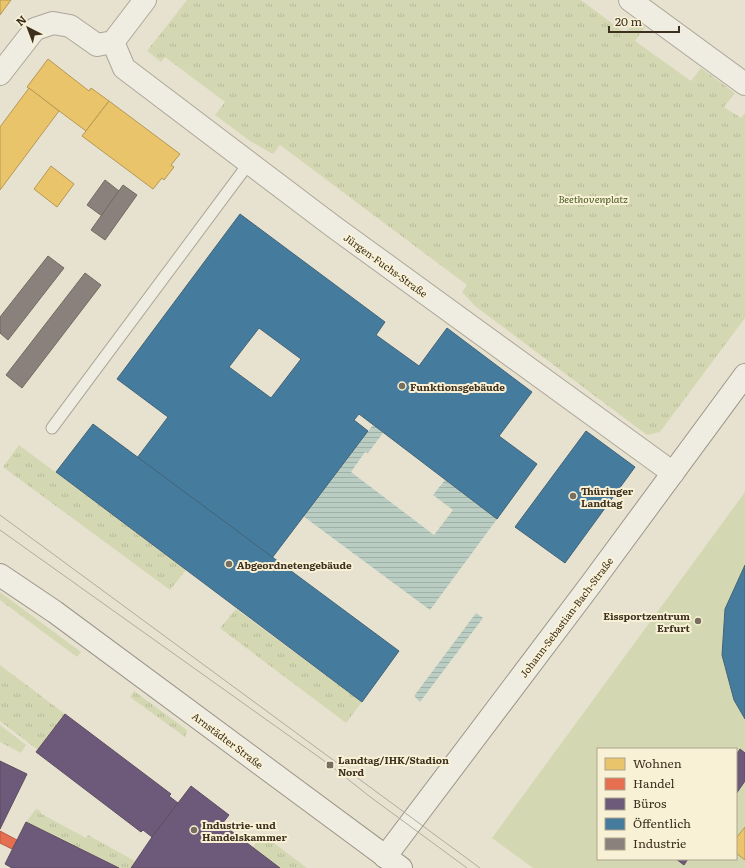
<svg xmlns="http://www.w3.org/2000/svg" width="745" height="868" viewBox="0 0 745 868" font-family="Literata,serif">
<style>
.grass{fill:url(#grass-tufts)}
.pitch{fill:#d4d8b2;fill-rule:evenodd}
.water{fill:url(#water-rules)}
.homes{fill:#e9c46a;stroke:#b59854}
.shops{fill:#e76f51;stroke:#b45c42}
.offices{fill:#6d597a;stroke:#5f4d5f}
.public{fill:#457b9d;stroke:#436477;fill-rule:evenodd}
.industry{fill:#8a817c;stroke:#736960}
.lines{fill:none;stroke-linecap:round;stroke-linejoin:round}
.lane-casing{stroke:#aca798;stroke-width:13}
.street-casing{stroke:#aca798;stroke-width:24}
.secondary-casing{stroke:#9c9688;stroke-width:24}
.lane{stroke:#efece2;stroke-width:11}
.street{stroke:#efece2;stroke-width:22}
.secondary{stroke:#efece2;stroke-width:22}
.tram{stroke:#afaba1;stroke-width:1}
.poi-dot{fill:#786e5d;stroke:#f8f1d6;stroke-width:1.5}
.labels{text-anchor:middle;dominant-baseline:central;stroke-width:4;stroke-linejoin:round;paint-order:stroke}
.park-label{font-size:10px;font-style:italic;fill:#485a24;stroke:#f8f1d6}
.street-label{font-size:10px;fill:#3d301f;stroke:#f8f1d6}
.poi-label{font-size:10px;font-weight:bold;fill:#3d301f;stroke:#f8f1d6;text-anchor:start}
</style>
<defs>
<pattern id="grass-tufts" width="24" height="20" patternUnits="userSpaceOnUse"><rect width="24" height="20" fill="#d4d8b2"/><path d="M3 7l-1-3M5 7V3M7 7l1-3M15 17l-1-3M17 17v-4M19 17l1-3" fill="none" stroke="#b7ba99"/></pattern>
<pattern id="water-rules" width="6" height="5" patternUnits="userSpaceOnUse"><rect width="6" height="5" fill="#bacdc3"/><path d="M0 2.5h6" fill="none" stroke="#a1b0a7"/></pattern>
</defs>
<rect width="100%" height="100%" fill="#e7e2d0"/>
<!-- grass -->
<g class="grass">
<path d="M187,0h394l44,33 11,-13 9,7 -10,14 56,40 10,-13 34,25 -11,14 17,11 4,-5v205l-85,114 -13,3 -172,-129 -13,-14 5,-7 -187,-140 -7,9 -23,-13 -35,-26 10,-13 -60,-45 -4,5 -14,-11z"/>
<path d="M19,445l167,125 -16,20 -167,-123z"/>
<path d="M0,592l81,60 -4,5 -77,-57z"/>
<path d="M236,609l126,93 -16,21 -126,-95z"/>
<path d="M0,665l65,49 -27,36 -38,-29z"/>
<path d="M134,691l53,39 -2,7 -55,-40z"/>
<path d="M0,725l26,20 -5,8 -21,-11z"/>
<path d="M36,809l5,2 -1,2 46,25 2,-3 47,26 -4,7h-12l-93,-46z"/>
<path d="M262,834l45,34h-27l-27,-21z"/>
</g>
<!-- pitch -->
<path class="pitch" d="M745,492v376h-212l-41,-30zM598,749h138v110h-138z"/>
<!-- water -->
<g class="water">
<path d="M373,425l10,8 -15,20 -3,-1 -14,20 83,63 19,-25 -20,-15 12,-15 52,39 -67,91 -127,-94z"/>
<path d="M476,613l7,5 -63,84 -6,-6z"/>
</g>
<!-- homes -->
<g class="homes">
<path d="M0,0h11l-11,15z"/>
<path d="M48,59l41,32 2,-3 18,13 -23,30 -59,-44z"/>
<path d="M29,88l30,23 -59,79v-63z"/>
<path d="M109,101l71,53 -9,11 3,2 -10,13 -2,-2 -9,11 -71,-53z"/>
<path d="M51,166l23,18 -17,23 -23,-18z"/>
<path d="M745,827v33l-9,-7v-15z"/>
</g>
<!-- shops -->
<path class="shops" d="M0,831l17,9 -5,9 -12,-6z"/>
<!-- offices -->
<g class="offices">
<path d="M65,714l106,80 -2,2 9,7 -26,34 -9,-7 -2,2 -105,-80z"/>
<path d="M740,749l5,4v28l-9,13v-39z"/>
<path d="M0,761l27,13 -27,55z"/>
<path d="M191,786l38,29 -7,9 58,44h-149l21,-31z"/>
<path d="M26,822l93,46h-107l-7,-4z"/>
<path d="M676,859h12l-4,6z"/>
</g>
<!-- public -->
<g class="public">
<path d="M240,214l145,108 -9,13 43,31 28,-38 85,64 -33,44 38,28 -40,55 -138,-105 -5,6 14,11 -96,127 -135,-100 31,-41 -51,-38zM259,328l42,31 -30,39 -42,-31z"/>
<path d="M93,424l306,227 -37,51 -306,-230z"/>
<path d="M586,431l49,36 -70,96 -50,-36z"/>
<path d="M745,565v154l-11,-19 -12,-45 3,-46z"/>
</g>
<!-- industry -->
<g class="industry">
<path d="M105,180l14,11 -17,25 -15,-11z"/>
<path d="M123,185l14,10 -32,45 -14,-10z"/>
<path d="M48,256l16,12 -56,72 -8,-7v-16z"/>
<path d="M85,273l16,12 -79,103 -16,-13z"/>
</g>
<g class="lines">
<!-- lane casing -->
<g class="lane-casing">
<path id="lane" d="M52,428l197,-265"/>
</g>
<!-- street casing -->
<g class="street-casing">
<g id="street">
<path d="M630,0l115,84"/>
<path d="M113,42l11,26 210,159 339,246"/>
<path d="M0,74l35,-45 18,-6 17,3 27,19 16,-3 32,-42"/>
</g>
</g>
<!-- secondary casing -->
<g class="secondary-casing">
<g id="secondary">
<path d="M0,575l55,37 346,256"/>
<path d="M385,857l206,-273 154,-209"/>
</g>
</g>
<!-- lane -->
<use href="#lane" class="lane"/>
<!-- street -->
<use href="#street" class="street"/>
<!-- secondary -->
<use href="#secondary" class="secondary"/>
<!-- tram -->
<g class="tram">
<path d="M0,515l480,353"/>
<path d="M0,530l330,235 39,31 98,72"/>
</g>
</g>
<!-- markers -->
<g class="poi-dot">
<circle cx="402" cy="386" r="4"/>
<circle cx="573" cy="496" r="4"/>
<circle cx="229" cy="564" r="4"/>
<circle cx="698" cy="621" r="4"/>
<rect x="326" y="761" width="8" height="8" rx="2"/>
<circle cx="194" cy="830" r="4"/>
</g>
<g class="labels">
<!-- park labels -->
<g class="park-label">
<text x="593" y="198">Beethovenplatz</text>
</g>
<!-- street labels -->
<g class="street-label">
<text transform="translate(386 265) rotate(36)">Jürgen-Fuchs-Straße</text>
<text transform="translate(566 617) rotate(-53)">Johann-Sebastian-Bach-Straße</text>
<text transform="translate(228 740) rotate(37)">Arnstädter Straße</text>
</g>
<!-- poi labels -->
<g class="poi-label">
<text x="410" y="386">Funktionsgebäude</text>
<text x="581" y="490">Thüringer<tspan x="581" dy="12">Landtag</tspan></text>
<text x="237" y="564">Abgeordnetengebäude</text>
<text x="690" y="615" text-anchor="end">Eissportzentrum<tspan x="690" dy="12">Erfurt</tspan></text>
<text x="338" y="759">Landtag/IHK/Stadion<tspan x="338" dy="12">Nord</tspan></text>
<text x="202" y="824">Industrie- und<tspan x="202" dy="12">Handelskammer</tspan></text>
</g>
</g>
<!-- legend -->
<rect x="597" y="748" width="140" height="112" fill="#f8f1d6" stroke="#ada48d"/>
<rect x="605" y="758" width="20" height="12" fill="#e9c46a" stroke="#ada48d"/>
<text x="633" y="768" font-size="12" fill="#3d301f">Wohnen</text>
<rect x="605" y="778" width="20" height="12" fill="#e76f51" stroke="#ada48d"/>
<text x="633" y="788" font-size="12" fill="#3d301f">Handel</text>
<rect x="605" y="798" width="20" height="12" fill="#6d597a" stroke="#ada48d"/>
<text x="633" y="808" font-size="12" fill="#3d301f">Büros</text>
<rect x="605" y="818" width="20" height="12" fill="#457b9d" stroke="#ada48d"/>
<text x="633" y="828" font-size="12" fill="#3d301f">Öffentlich</text>
<rect x="605" y="838" width="20" height="12" fill="#8a817c" stroke="#ada48d"/>
<text x="633" y="848" font-size="12" fill="#3d301f">Industrie</text>
<!-- north arrow -->
<g transform="translate(28 28) rotate(318)" stroke="#f8f1d6" stroke-width="3" paint-order="stroke">
<path d="M0-3L7 15L0 10L-7 15Z" fill="#3d301f"/>
<text y="-6" font-size="11" font-weight="bold" text-anchor="middle" fill="#3d301f">N</text>
</g>
<!-- scale -->
<path d="M609 26v6h70v-6" fill="none" stroke="#3d301f" stroke-width="2"/>
<text x="615" y="26" font-size="12" fill="#3d301f" stroke="#f8f1d6" stroke-width="3" paint-order="stroke">20 m</text>
</svg>
